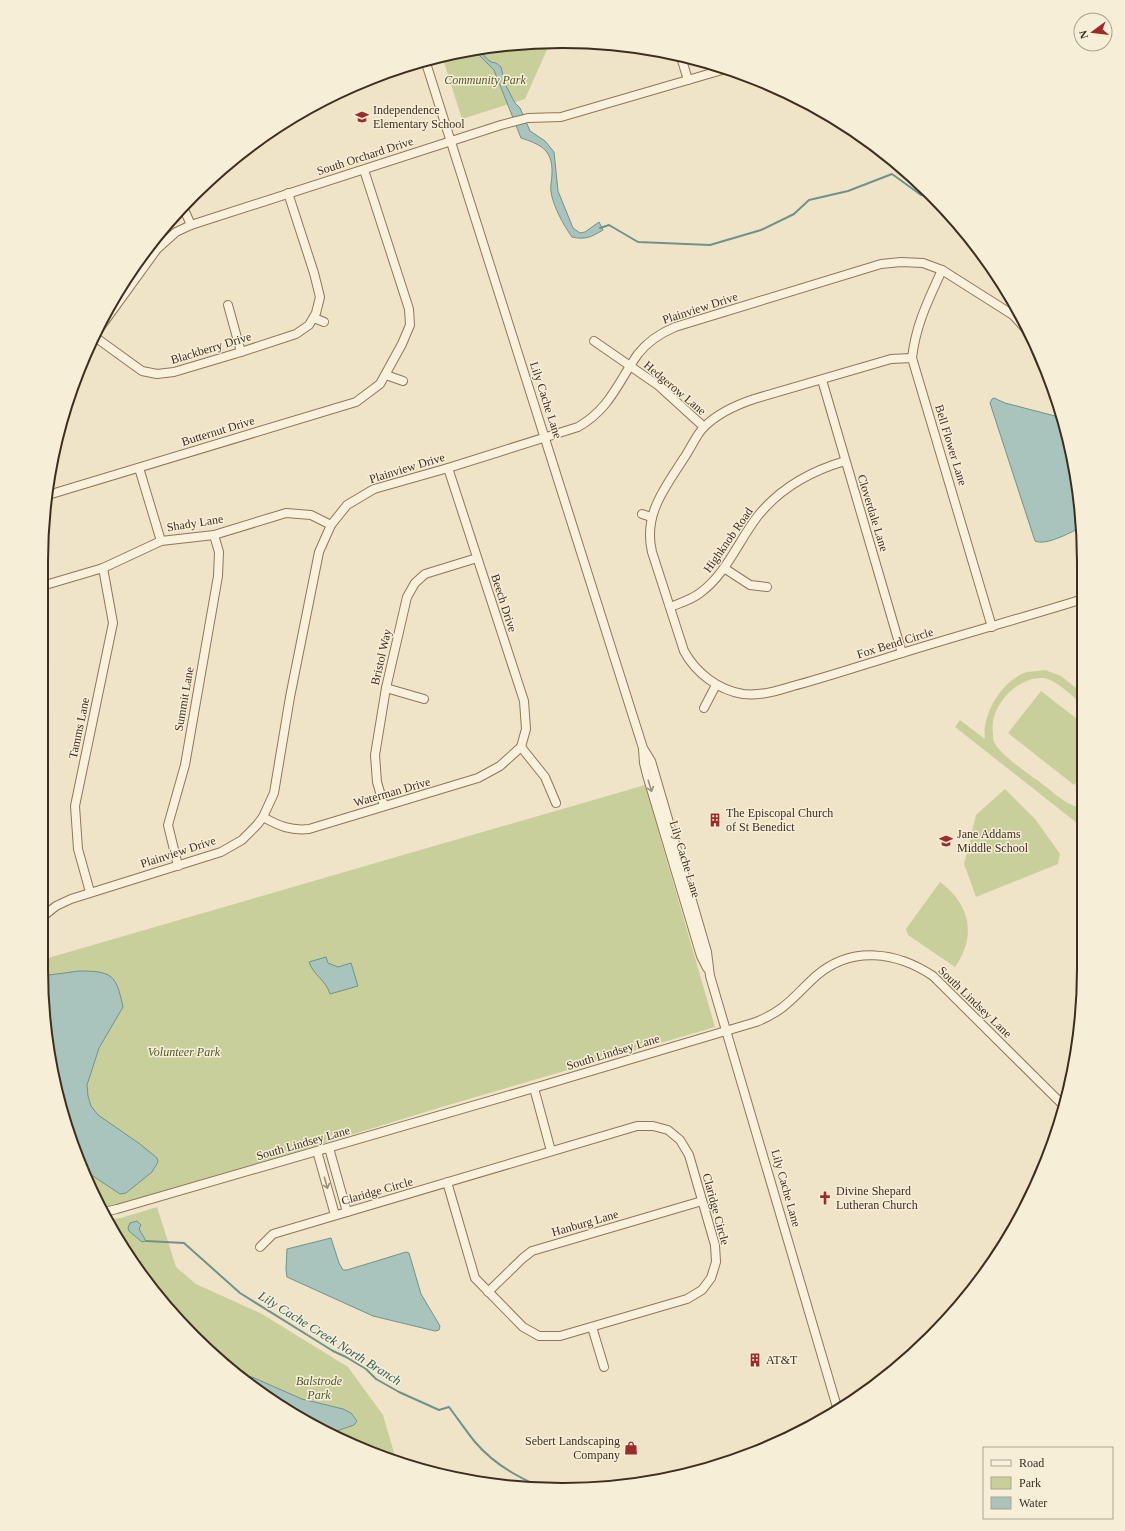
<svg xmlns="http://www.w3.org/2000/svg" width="1125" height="1531" viewBox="0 0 1125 1531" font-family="'Times New Roman',serif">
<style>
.green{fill:#c9cf9b}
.water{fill:#a9c4bc;stroke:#6f938a}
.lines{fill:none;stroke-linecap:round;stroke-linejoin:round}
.stream{stroke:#6f938a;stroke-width:2}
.minor-casing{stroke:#8d765c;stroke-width:10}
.minor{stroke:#faf1dc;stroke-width:8}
.oneway{stroke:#9c907e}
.labels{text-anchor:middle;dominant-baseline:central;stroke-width:3;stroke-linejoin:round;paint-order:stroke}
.park-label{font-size:12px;font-style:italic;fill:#4d5a26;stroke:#f7eed8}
.poi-label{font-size:12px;fill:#3d2e20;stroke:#f7eed8;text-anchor:start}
.street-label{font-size:12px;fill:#3d2e20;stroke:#f7eed8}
.water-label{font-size:13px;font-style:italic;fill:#2f5d5a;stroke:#f7eed8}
.rim{fill:none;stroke:#3d2e20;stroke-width:2}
</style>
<rect width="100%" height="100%" fill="#f0e4c8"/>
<!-- green -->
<g class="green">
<path d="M528,42l22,1 -25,56 -63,20 -20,-63z"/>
<path d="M1045,670l16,6 20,16v11c-9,-7 -26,-24 -38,-25 -27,-1 -54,29 -50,55 0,3 0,7 1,9 7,14 38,34 51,44 9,7 25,22 37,21v20l-127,-100 5,-7 25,19c0,-4 -1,-9 0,-13 4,-22 19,-46 42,-54 6,-1 13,-1 18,-2z"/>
<path d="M1041,691l40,31v54l-7,9 -66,-52z"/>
<path d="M645,785l70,242 -280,82 -331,102 -23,-43 -22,-64 -18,-135v-9z"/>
<path d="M1005,789l30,30 25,35 -2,10 -82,33 -12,-33 12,-49z"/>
<path d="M940,882c30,22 37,54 15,85l-47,-32 -2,-6z"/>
<path d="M157,1207l19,60 20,17 66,30 86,53 35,48 14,48 -65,-27 -114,-76 -57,-65 -1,-3 -31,-34 -21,-39 13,-1z"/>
</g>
<!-- water -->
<g class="water">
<path d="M481,50l4,7 6,5 5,1 5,4 4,17 10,19 5,5 10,23 15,10 9,11 4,39 15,37 7,5 5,-1 14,-10 4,8c-12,7 -17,10 -31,7 -8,-11 -19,-31 -21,-45 -1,-6 1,-12 1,-19 1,-24 -13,-29 -31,-35l-27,-68 -19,-19z"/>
<path d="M994,398l11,5 54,14 21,77v34c-11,5 -34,18 -45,13l-45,-138 2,-4z"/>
<path d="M326,957l2,6 10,4 13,-4 7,23 -28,8c-4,-14 -17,-19 -21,-32z"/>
<path d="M79,971c34,0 37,4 44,36l-24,41 -12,37 1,11 3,10 7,9 42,29 17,14 1,4 -6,10 -26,21 -6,1 -39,-26 -22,-64 -17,-128z"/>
<path d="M137,1221l4,4 -2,4 7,12 -4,1 -13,-11 -1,-3 2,-5z"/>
<path d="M331,1238l8,25 4,7h4l59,-18 3,1 12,41 19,32 -1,4 -4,1 -62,-15 -86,-39 -1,-8 1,-20z"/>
<path d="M248,1377h4l50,22 41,10 8,4 6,8 -3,4 -26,9 -81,-55z"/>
</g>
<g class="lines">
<!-- stream -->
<g class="stream">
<path d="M600,228l9,-3 29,17 72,3 51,-15 33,-16 15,-14 39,-9 44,-17 29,21h8"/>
<path d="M146,1241l38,2 56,50 93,58 13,6 20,12 10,10 23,13 40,18 10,-3c9,12 17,24 26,35 17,20 40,34 64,44"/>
</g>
<!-- minor casing -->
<g class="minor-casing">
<g id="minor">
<path d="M681,57l7,23"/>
<path d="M425,60l218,688 8,13 56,191 3,24 127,431"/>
<path d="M183,207l8,18"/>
<path d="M942,270c-14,31 -26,54 -30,88l80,269"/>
<path d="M228,305l13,47"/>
<path d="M314,318l10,4"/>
<path d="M99,329l58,-80 19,-17 15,-7 310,-100 27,-7 33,-1 168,-49"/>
<path d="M95,337l47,34 15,3 17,-2 67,-20 55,-18 13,-9 7,-12 4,-16 -6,-24 -26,-80"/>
<path d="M594,341l65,45 45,41"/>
<path d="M912,358l-21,1 -137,40c-18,6 -36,14 -50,28 -8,8 -13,21 -20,31 -19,30 -41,56 -32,94l32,99c12,22 34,39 59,43 17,2 34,-3 50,-8 30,-8 60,-18 90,-27 66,-21 132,-39 197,-59"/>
<path d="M386,375l17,6"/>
<path d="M822,380l80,273"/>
<path d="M139,468l22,73"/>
<path d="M448,468l76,233 2,28 -5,18"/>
<path d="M48,495l308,-93 24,-18 22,-40 8,-19 -1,-16 -45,-139"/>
<path d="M642,514l9,3"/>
<path d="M724,568l26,17 17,2"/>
<path d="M42,586l61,-18 58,-27 53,-6 72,-22 25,2 20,10"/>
<path d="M670,607c10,-4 21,-7 30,-14 26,-19 38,-51 57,-76 22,-28 54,-46 88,-56"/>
<path d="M386,688l38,11"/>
<path d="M704,708l12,-23"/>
<path d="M521,747l24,30 11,26"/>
<path d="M643,749l1,14 3,12 54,181 6,12"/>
<path d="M384,806l-7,-24 -2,-27 11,-67 21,-91 8,-14 10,-9 52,-16"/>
<path d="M263,817c16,9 28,14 46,12l169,-51 22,-12 21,-19"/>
<path d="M178,866l-10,-41 17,-60 33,-189 1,-24 -5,-17"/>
<path d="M90,892l-12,-43 -3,-43 38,-183 -10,-55"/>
<path d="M41,918l15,-12 15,-7 150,-47 21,-12 15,-15 6,-8 11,-24 16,-96 29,-145 12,-27 16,-20 27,-16 74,-21 130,-41c32,-18 40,-45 60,-73 10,-13 23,-21 37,-27l206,-63 20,-2 22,1 19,7 71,45 11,12"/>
<path d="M534,1088l17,63"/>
<path d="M329,1148l18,64"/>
<path d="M317,1151l18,64"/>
<path d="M104,1212l13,-3 417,-121 222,-66c30,-12 38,-26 60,-46 36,-31 81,-24 117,0l132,131"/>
<path d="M260,1247l13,-13 364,-108h16l15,4 12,10 9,15 26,90 1,17 -5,16 -9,12 -15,9 -127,37h-21l-16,-9 -48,-49 -28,-96"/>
<path d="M488,1292l35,-34 9,-7 170,-50"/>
<path d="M592,1327l12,40"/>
</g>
</g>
<!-- minor -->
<use href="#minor" class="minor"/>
</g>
<!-- one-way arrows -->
<defs><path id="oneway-shaft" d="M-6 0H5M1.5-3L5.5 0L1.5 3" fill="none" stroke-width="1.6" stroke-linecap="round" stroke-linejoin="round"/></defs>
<g class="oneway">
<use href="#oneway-shaft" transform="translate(650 786) rotate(73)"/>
<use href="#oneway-shaft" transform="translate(326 1183) rotate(74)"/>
</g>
<!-- icons -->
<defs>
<g id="school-bare" transform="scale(1.08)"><path d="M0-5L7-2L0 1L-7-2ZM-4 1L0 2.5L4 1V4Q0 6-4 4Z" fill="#9e2a2b" stroke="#f7eed8" stroke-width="2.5" paint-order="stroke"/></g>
<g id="building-bare" transform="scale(1.08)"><path d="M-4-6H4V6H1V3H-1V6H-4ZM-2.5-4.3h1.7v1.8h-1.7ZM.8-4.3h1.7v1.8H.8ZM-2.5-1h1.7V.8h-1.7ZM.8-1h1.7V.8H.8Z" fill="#9e2a2b" stroke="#f7eed8" stroke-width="2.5" paint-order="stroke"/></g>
<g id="church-bare" transform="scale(1.08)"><path d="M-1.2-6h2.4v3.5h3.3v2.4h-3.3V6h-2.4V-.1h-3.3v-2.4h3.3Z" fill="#9e2a2b" stroke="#f7eed8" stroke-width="2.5" paint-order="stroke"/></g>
<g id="shop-bare" transform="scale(1.08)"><path d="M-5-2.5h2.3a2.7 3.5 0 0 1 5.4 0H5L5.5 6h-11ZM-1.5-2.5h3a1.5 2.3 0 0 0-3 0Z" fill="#9e2a2b" stroke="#f7eed8" stroke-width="2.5" paint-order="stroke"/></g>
</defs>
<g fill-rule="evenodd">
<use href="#school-bare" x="362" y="117"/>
<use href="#building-bare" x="715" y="820"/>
<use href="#school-bare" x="946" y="841"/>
<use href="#church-bare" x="825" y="1198"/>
<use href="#building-bare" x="755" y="1360"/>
<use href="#shop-bare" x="631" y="1448"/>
</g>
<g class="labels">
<!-- park labels -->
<g class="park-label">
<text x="485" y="80">Community Park</text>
<text x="184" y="1052">Volunteer Park</text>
<text x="319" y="1381">Balstrode<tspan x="319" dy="14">Park</tspan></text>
</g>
<!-- poi labels -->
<g class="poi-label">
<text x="373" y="110">Independence<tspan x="373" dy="14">Elementary School</tspan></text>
<text x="726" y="813">The Episcopal Church<tspan x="726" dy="14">of St Benedict</tspan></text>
<text x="957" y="834">Jane Addams<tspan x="957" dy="14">Middle School</tspan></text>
<text x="836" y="1191">Divine Shepard<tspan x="836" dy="14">Lutheran Church</tspan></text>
<text x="766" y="1360">AT&amp;T</text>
<text x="620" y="1441" text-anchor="end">Sebert Landscaping<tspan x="620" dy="14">Company</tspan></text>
</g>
<!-- street labels -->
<g class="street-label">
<text transform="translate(365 156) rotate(-18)">South Orchard Drive</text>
<text transform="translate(700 308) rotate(-18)">Plainview Drive</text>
<text transform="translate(211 348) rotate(-17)">Blackberry Drive</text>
<text transform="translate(675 388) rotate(40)">Hedgerow Lane</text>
<text transform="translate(546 400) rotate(72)">Lily Cache Lane</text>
<text transform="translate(218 431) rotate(-17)">Butternut Drive</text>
<text transform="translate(951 445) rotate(73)">Bell Flower Lane</text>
<text transform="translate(407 468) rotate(-17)">Plainview Drive</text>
<text transform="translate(873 513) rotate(73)">Cloverdale Lane</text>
<text transform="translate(195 523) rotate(-9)">Shady Lane</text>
<text transform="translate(728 540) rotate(-55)">Highknob Road</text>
<text transform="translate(504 603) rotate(72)">Beech Drive</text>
<text transform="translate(895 643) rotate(-17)">Fox Bend Circle</text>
<text transform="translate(381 657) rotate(-77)">Bristol Way</text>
<text transform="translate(184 699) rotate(-80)">Summit Lane</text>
<text transform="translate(79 728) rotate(-78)">Tamms Lane</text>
<text transform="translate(392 792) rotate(-16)">Waterman Drive</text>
<text transform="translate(178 852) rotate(-18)">Plainview Drive</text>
<text transform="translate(685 859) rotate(73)">Lily Cache Lane</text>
<text transform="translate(975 1002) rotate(44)">South Lindsey Lane</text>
<text transform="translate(613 1052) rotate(-17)">South Lindsey Lane</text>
<text transform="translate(303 1143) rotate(-16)">South Lindsey Lane</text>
<text transform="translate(786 1188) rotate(74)">Lily Cache Lane</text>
<text transform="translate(377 1191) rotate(-16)">Claridge Circle</text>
<text transform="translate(716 1209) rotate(75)">Claridge Circle</text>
<text transform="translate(585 1223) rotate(-16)">Hanburg Lane</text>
</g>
<!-- water labels -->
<g class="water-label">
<text transform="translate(330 1338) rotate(32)">Lily Cache Creek North Branch</text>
</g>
</g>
<!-- crop -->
<path d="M0 0H1125V1531H0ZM562 48H563A514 514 0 0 1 1077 562V969A514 514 0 0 1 563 1483H562A514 514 0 0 1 48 969V562A514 514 0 0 1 562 48Z" fill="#f7eed8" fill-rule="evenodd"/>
<path class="rim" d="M562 48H563A514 514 0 0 1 1077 562V969A514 514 0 0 1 563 1483H562A514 514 0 0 1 48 969V562A514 514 0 0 1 562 48Z"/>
<!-- legend -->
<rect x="983" y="1447" width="130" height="72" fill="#f7eed8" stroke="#ada18e"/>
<rect x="991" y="1460" width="20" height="6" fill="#faf1dc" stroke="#ada18e"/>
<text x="1019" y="1467" font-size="12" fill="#3d2e20">Road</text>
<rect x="991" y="1477" width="20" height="12" fill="#c9cf9b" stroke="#ada18e"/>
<text x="1019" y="1487" font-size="12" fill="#3d2e20">Park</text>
<rect x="991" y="1497" width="20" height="12" fill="#a9c4bc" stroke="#ada18e"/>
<text x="1019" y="1507" font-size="12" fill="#3d2e20">Water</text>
<!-- north arrow -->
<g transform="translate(1093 32) rotate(255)"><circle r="19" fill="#f7eed8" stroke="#ada18e"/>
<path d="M0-3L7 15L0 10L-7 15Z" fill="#9e2a2b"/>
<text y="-6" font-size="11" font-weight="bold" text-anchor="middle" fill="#3d2e20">N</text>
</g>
</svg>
